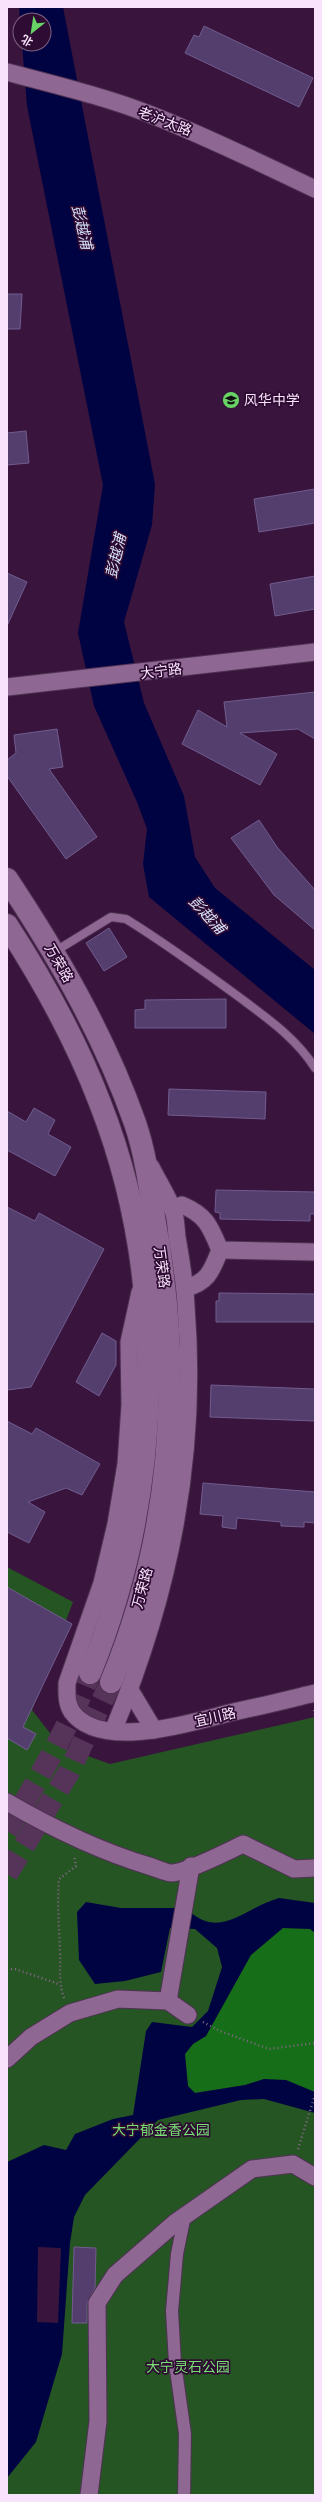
<svg xmlns="http://www.w3.org/2000/svg" width="322" height="2502" viewBox="0 0 322 2502" font-family="Jost,'Noto Sans SC',sans-serif">
<style>
.green{fill:#265524}
.forest{fill:#176e18}
.water{fill:#000342}
.pier{fill:#39153d}
.building{fill:#533e6e;stroke:#715c8e}
.lines{fill:none;stroke-linecap:round;stroke-linejoin:round}
.secondary-tunnel{stroke:#56345a;stroke-width:22;stroke-dasharray:22 11;stroke-linecap:butt}
.service-casing{stroke:#4f3253;stroke-width:10}
.pedestrian-casing{stroke:#4f3253;stroke-width:14}
.minor-casing{stroke:#4f3253;stroke-width:19}
.secondary-casing{stroke:#4f3253;stroke-width:24}
.path{stroke:#866789;stroke-width:2.5;stroke-dasharray:1 3;stroke-linecap:butt}
.service{stroke:#8f6793;stroke-width:8}
.pedestrian{stroke:#8f6793;stroke-width:12}
.minor{stroke:#8f6793;stroke-width:17}
.secondary{stroke:#8f6793;stroke-width:22}
.labels{text-anchor:middle;dominant-baseline:central;stroke-width:3.5;stroke-linejoin:round;paint-order:stroke}
.street-label{font-size:14px;fill:#f9e3fc;stroke:#2e0b32}
.poi-label{font-size:14px;fill:#f9e3fc;stroke:#2e0b32;text-anchor:start}
.park-label{font-size:14px;fill:#78df74;stroke:#2e0b32}
.water-label{font-size:15px;font-style:italic;fill:#d6e2f9;stroke:#2e0b32}
</style>
<rect width="100%" height="100%" fill="#39153d"/>
<!-- green -->
<path class="green" d="M7,1567l66,35 -41,108 28,36 50,18 205,-47v778h-308z"/>
<!-- forest -->
<path class="forest" d="M282,1928l28,1 5,4v159l-51,-13 -19,6 -50,8 -7,-7 -3,-31 8,-11 13,-8 45,-81z"/>
<!-- water -->
<g class="water">
<path d="M19,7h44l92,477 -3,41 -28,97 20,81 40,93 11,61 20,31 100,82v64l-166,-137 -6,-33 4,-35 -10,-27 -43,-96 -16,-73 25,-148 -76,-379 -5,-62h22v-24h-24z"/>
<path d="M279,1898l36,5v30l-5,-4 -27,-1 -32,27 -45,81 -13,8 -8,10 3,32 7,7 50,-8 19,-6 22,1 29,12v21l-51,-14 -23,1 -83,20 -73,75 -11,22 -4,26 -8,111 -26,88 -29,36v-316l37,-17 22,5 9,-16 38,-15 20,-4 13,-84 6,-9 40,5 16,-16 14,-44 -5,-19 -22,-19 -25,-1 -9,44 -36,9 -30,3 -16,-24 -2,-48 9,-10 35,6h65c34,34 57,0 93,-10z"/>
</g>
<!-- pier -->
<path class="pier" d="M38,2247l23,1 -3,75 -21,-1z"/>
<!-- building -->
<g class="building">
<path d="M204,26l109,52 -14,29 -114,-54 9,-18 5,2z"/>
<path d="M7,294h15l-2,35h-13z"/>
<path d="M26,431l3,32 -22,2v-32z"/>
<path d="M315,489v34l-56,9 -5,-33z"/>
<path d="M7,573l20,9 -20,44z"/>
<path d="M315,576v33l-40,7 -5,-32z"/>
<path d="M315,692v47l-17,-10 -58,4 37,21 -17,31 -78,-41 16,-34 29,17 -3,-25z"/>
<path d="M57,729l6,38 -14,2 48,68 -31,22 -59,-83v-16l9,-7 -2,-18z"/>
<path d="M259,820l18,27 38,43v40l-41,-35 -43,-57z"/>
<path d="M109,928l18,29 -23,14 -18,-28z"/>
<path d="M226,999v29h-91v-18l10,-1v-9z"/>
<path d="M169,1089l97,3 -1,27 -97,-4z"/>
<path d="M34,1108l21,12 -7,14 23,13 -16,29 -48,-26v-39l19,11z"/>
<path d="M216,1190l99,2v22h-5v7l-90,-2v-6l-5,-1z"/>
<path d="M7,1207l28,14 4,-8 65,36 -73,138 -24,3z"/>
<path d="M219,1293l96,1v28h-99v-21h3z"/>
<path d="M102,1333l14,8v24l-17,31 -23,-14z"/>
<path d="M211,1385l104,4v32l-105,-4z"/>
<path d="M7,1421l25,13 4,-6 64,36 -18,31 -16,-7 -38,14 17,10 -16,31 -22,-11z"/>
<path d="M203,1483l112,9v31l-11,-1v5l-23,-1v-4l-44,-4 -1,11 -14,-2 1,-11 -23,-2z"/>
<path d="M7,1587l65,37 -49,103 13,7 -9,16 -20,-12z"/>
<path d="M74,2247l22,1 -1,40 -8,15v20h-15z"/>
</g>
<g class="lines">
<!-- secondary-tunnel -->
<g class="secondary-tunnel">
<path d="M7,1831c31,-51 61,-102 83,-158"/>
<path d="M7,1874l62,-102 42,-90"/>
</g>
<!-- service casing -->
<g class="service-casing">
<path id="service" d="M54,952l57,-35 15,2c39,24 76,51 113,78 28,21 57,41 76,71"/>
</g>
<!-- pedestrian casing -->
<g class="pedestrian-casing">
<path id="pedestrian" d="M184,2495l1,-61 -10,-71 -3,-52 5,-57 8,-39"/>
</g>
<!-- minor casing -->
<g class="minor-casing">
<g id="minor">
<path d="M7,72c48,13 96,24 142,42 57,22 111,49 166,75"/>
<path d="M7,687l308,-35"/>
<path d="M173,1210l9,-5c24,10 28,21 38,45l95,2"/>
<path d="M185,1288c23,-5 27,-18 35,-38"/>
<path d="M140,1292l-11,50 1,63 -4,59 -10,60 -14,59 -35,100c0,10 -1,20 5,29 29,39 118,11 157,1 29,-6 57,-13 86,-20"/>
<path d="M130,1690l24,40"/>
<path d="M113,1731c57,-138 85,-275 73,-425 -1,-24 -5,-46 -9,-69 -1,-9 -1,-19 -4,-27 -6,-15 -15,-29 -22,-43"/>
<path d="M7,1802c45,26 92,49 142,64 7,2 17,7 23,7 15,-1 57,-22 71,-29l51,25 21,-1"/>
<path d="M168,2001l23,-135"/>
<path d="M7,2059l24,-22 39,-24 48,-14 50,2 20,14"/>
<path d="M89,2495l9,-74 -1,-118 18,-28 61,-53 76,-53 41,-5 22,13"/>
</g>
</g>
<!-- secondary casing -->
<g class="secondary-casing">
<g id="secondary">
<path d="M7,879c51,77 97,156 128,244 11,32 15,66 20,100 28,157 18,310 -44,459"/>
<path d="M7,925c37,57 69,115 93,178 70,178 62,394 -10,570"/>
</g>
</g>
<!-- path -->
<g class="path">
<path d="M314,1710l1,6"/>
<path d="M7,1969h8l44,15"/>
<path d="M64,1998c-6,-17 -3,-31 -4,-48 -1,-25 -3,-47 -1,-71l17,-13 -2,-11"/>
<path d="M203,2022l17,9 49,18 46,-6"/>
<path d="M298,2149l17,-54"/>
</g>
<!-- service -->
<use href="#service" class="service"/>
<!-- pedestrian -->
<use href="#pedestrian" class="pedestrian"/>
<!-- minor -->
<use href="#minor" class="minor"/>
<!-- secondary -->
<use href="#secondary" class="secondary"/>
</g>
<!-- icons -->
<defs>
<g id="school-disc" transform="scale(0.9)"><circle r="9.5" fill="#68d465" stroke="#2e0b32"/><path d="M0-5L7-2L0 1L-7-2ZM-4 1L0 2.5L4 1V4Q0 6-4 4Z" fill="#111"/></g>
</defs>
<g fill-rule="evenodd">
<use href="#school-disc" x="231" y="400"/>
</g>
<g class="labels">
<!-- street labels -->
<g class="street-label">
<text transform="translate(165 121) rotate(21)">老沪太路</text>
<text transform="translate(161 671) rotate(-7)">大宁路</text>
<text transform="translate(59 963) rotate(60)">万荣路</text>
<text transform="translate(162 1267) rotate(82)">万荣路</text>
<text transform="translate(142 1588) rotate(-75)">万荣路</text>
<text transform="translate(215 1717) rotate(-13)">宜川路</text>
</g>
<!-- poi labels -->
<g class="poi-label">
<text x="244" y="400">风华中学</text>
</g>
<!-- park labels -->
<g class="park-label">
<text x="161" y="2130">大宁郁金香公园</text>
<text x="188" y="2367">大宁灵石公园</text>
</g>
<!-- water labels -->
<g class="water-label">
<text transform="translate(82 227) rotate(77)">彭越浦</text>
<text transform="translate(116 556) rotate(-77)">彭越浦</text>
<text transform="translate(207 915) rotate(47)">彭越浦</text>
</g>
</g>
<!-- border -->
<rect width="322" height="2502" fill="none" stroke="#f9e3fc" stroke-width="16"/>
<!-- north arrow -->
<g transform="translate(32 32) rotate(210)"><circle r="19" fill="#2e0b32" stroke="#7f6183"/>
<path d="M0-3L7 15L0 10L-7 15Z" fill="#68d465"/>
<text y="-6" font-size="11" font-weight="bold" text-anchor="middle" fill="#f9e3fc">北</text>
</g>
</svg>
